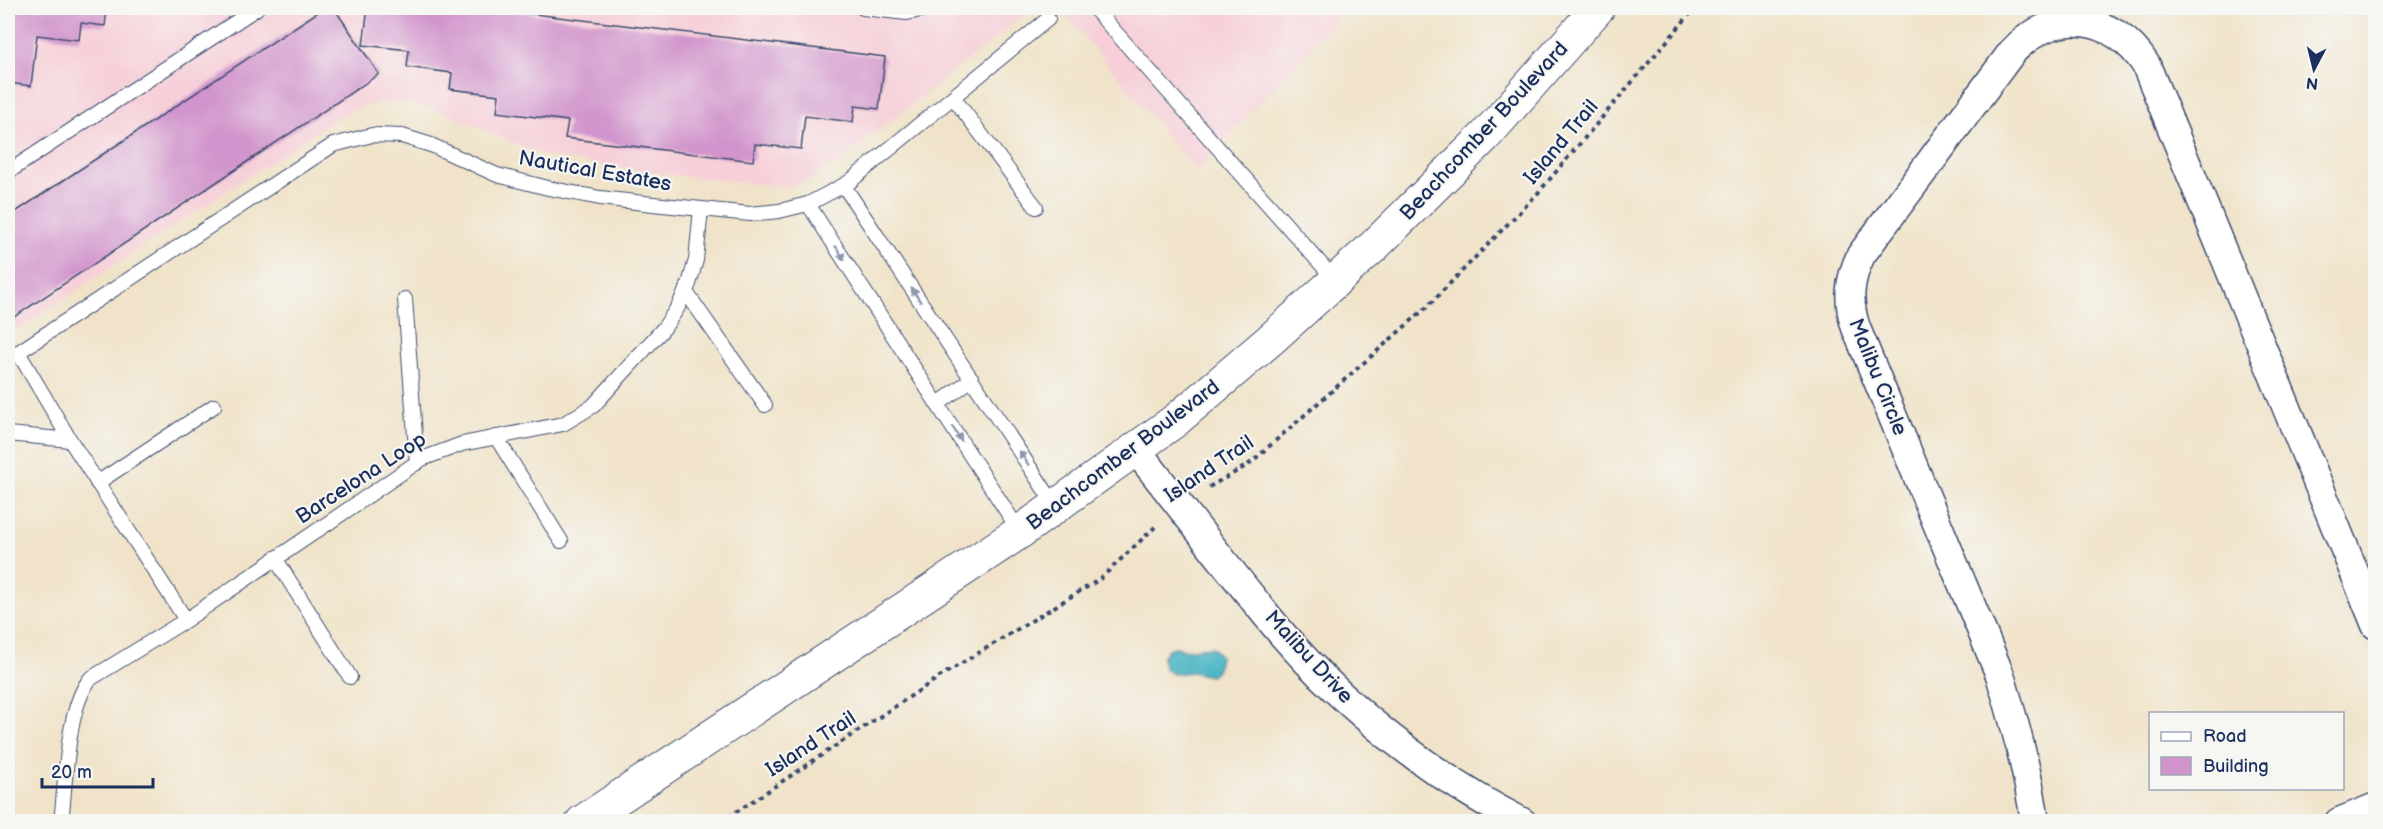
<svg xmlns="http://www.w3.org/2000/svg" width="2383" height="829" viewBox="0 0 2383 829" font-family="'Balsamiq Sans',sans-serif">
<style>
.built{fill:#f6cfd8}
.water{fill:#49b6c4;stroke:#327291;stroke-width:1.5}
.building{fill:#d194cc}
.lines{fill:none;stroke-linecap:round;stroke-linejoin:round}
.service-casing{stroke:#3b4a6e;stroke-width:16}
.minor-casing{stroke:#3b4a6e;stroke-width:31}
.tertiary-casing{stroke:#3b4a6e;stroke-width:35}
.path{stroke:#3b4a6e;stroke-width:4;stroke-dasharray:4.5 4.5;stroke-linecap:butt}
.service{stroke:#fff;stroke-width:14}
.minor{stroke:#fff;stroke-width:28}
.tertiary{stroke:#fff;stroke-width:33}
.oneway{fill:#8d97ae}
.labels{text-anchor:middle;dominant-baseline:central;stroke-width:4.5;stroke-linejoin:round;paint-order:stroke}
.street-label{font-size:21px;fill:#1b2f5e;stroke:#f6f6f2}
</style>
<rect width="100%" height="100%" fill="#f6f6f2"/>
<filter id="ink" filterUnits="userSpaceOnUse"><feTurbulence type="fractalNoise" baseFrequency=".0167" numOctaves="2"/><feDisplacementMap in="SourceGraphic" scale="12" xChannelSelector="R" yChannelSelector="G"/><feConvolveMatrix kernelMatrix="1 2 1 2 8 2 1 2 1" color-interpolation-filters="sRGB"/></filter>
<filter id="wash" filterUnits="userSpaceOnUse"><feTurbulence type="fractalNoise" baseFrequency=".008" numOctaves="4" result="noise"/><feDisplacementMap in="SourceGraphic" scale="24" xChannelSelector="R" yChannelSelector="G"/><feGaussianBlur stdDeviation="1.35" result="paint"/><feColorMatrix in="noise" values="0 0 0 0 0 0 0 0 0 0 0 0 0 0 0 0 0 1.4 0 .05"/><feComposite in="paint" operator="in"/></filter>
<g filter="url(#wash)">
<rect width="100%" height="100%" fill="#f0e3c9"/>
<!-- built -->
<g class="built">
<path d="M8,8h1025l-194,154 -32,18 -21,7 -132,-14 -110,-17 -100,-44 -33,-9 -28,-1 -26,7 -25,12 -324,215z"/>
<path d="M1061,8h286l-151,163z"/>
</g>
<!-- water -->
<path class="water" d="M1176,647l8,3 28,-3 8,9 -3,15 -7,5 -18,-4 -19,2 -8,-5 -3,-11 6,-9z"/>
<g id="blocks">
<!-- building -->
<g class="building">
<path d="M8,8h123v4l-24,-3 -2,17 -24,-3 -2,17 -42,-5 -6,51 -23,-3z"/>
<path d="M324,8h10l45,66 -371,247v-104z"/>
<path d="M368,8h117l400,49 -6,52 -24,-3 -2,16 -48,-6 -4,33 -46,-5 -2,17 -188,-23 3,-17 -71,-9 2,-17 -49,-6 2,-16 -45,-6 2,-17 -46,-5z"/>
</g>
</g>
</g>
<g filter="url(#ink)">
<use href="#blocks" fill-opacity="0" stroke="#3b4a6e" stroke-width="1.5"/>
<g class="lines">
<!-- service casing -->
<g class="service-casing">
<g id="service">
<path d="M863,8l44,5 23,-5"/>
<path d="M1094,8l242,273"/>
<path d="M953,97l83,110"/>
<path d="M8,172l249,-164"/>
<path d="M844,186l212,321"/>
<path d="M808,204l212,328"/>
<path d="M686,292l79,113"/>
<path d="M405,299l12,164"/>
<path d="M18,352l52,88 116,180 236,-161 40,-15 101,-20 30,-18 71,-78 14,-21 11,-23 7,-24 5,-51"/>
<path d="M8,359l325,-214 39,-10 30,1 29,9 66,30 51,13 52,10 53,6 97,10 29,-3 29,-7 40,-21 200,-164"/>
<path d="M938,404l34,-25"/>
<path d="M8,434l62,6"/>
<path d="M496,437l65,104"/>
<path d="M97,483l117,-77"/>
<path d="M275,558l75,119"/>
<path d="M61,822c5,-39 5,-113 29,-143l96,-59"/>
</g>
</g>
<!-- minor casing -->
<g class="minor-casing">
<g id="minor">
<path d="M1136,450c49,61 96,125 147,185 66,76 149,141 239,187"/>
<path d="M2035,822c-7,-51 -20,-99 -35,-147l-144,-347c-9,-27 -7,-48 5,-73l151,-203c42,-45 101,-39 134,13l230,560"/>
<path d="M2339,822l37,-15"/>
</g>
</g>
<!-- tertiary casing -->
<g class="tertiary-casing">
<path id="tertiary" d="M582,822l438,-290 156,-112 94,-80 104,-94 112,-111 112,-127"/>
</g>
<!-- path -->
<g class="path">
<path d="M1209,487l39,-22 179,-158 111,-114 157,-185"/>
<path d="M721,822l223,-148 156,-95 55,-52"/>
</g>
<!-- service -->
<use href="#service" class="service"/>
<!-- minor -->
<use href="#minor" class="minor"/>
<!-- tertiary -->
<use href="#tertiary" class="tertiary"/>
</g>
<!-- one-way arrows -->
<defs><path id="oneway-solid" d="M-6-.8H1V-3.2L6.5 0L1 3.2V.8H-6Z" transform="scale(1.5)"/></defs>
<g class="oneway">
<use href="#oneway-solid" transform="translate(840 253) rotate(57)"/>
<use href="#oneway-solid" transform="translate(916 295) rotate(-123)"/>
<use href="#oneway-solid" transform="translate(957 434) rotate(57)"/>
<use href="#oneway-solid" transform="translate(1024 458) rotate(-123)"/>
</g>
</g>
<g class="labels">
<!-- street labels -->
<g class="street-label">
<text transform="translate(1484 131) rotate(-47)">Beachcomber Boulevard</text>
<text transform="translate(1561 142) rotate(-50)">Island Trail</text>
<text transform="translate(595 171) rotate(10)">Nautical Estates</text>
<text transform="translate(1878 377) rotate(68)">Malibu Circle</text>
<text transform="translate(1123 455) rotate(-37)">Beachcomber Boulevard</text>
<text transform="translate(1209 469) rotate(-34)">Island Trail</text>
<text transform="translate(361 478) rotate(-33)">Barcelona Loop</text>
<text transform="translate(1309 657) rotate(47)">Malibu Drive</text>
<text transform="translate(811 744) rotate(-33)">Island Trail</text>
</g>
</g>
<!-- margin -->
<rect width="2383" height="829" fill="none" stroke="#f6f6f2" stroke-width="30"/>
<!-- legend -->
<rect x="2149" y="712" width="195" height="78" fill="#f6f6f2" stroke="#9ea6b7" stroke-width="1.5"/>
<rect x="2161" y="732" width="30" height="9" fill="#ffffff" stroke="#9ea6b7" stroke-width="1.5"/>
<text x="2203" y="742" font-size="18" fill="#1b2f5e">Road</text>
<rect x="2161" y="757" width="30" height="18" fill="#d194cc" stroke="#9ea6b7" stroke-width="1.5"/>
<text x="2203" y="772" font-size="18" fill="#1b2f5e">Building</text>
<!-- north arrow -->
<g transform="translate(2314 69) rotate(187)" stroke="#f6f6f2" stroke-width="4.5" paint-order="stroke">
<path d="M0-4.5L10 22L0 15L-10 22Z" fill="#1b2f5e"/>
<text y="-9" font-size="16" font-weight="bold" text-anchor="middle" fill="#1b2f5e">N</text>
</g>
<!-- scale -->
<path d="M42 778v9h111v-9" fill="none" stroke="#1b2f5e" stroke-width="3"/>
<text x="51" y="778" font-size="18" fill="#1b2f5e" stroke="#f6f6f2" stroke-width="4.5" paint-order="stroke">20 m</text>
</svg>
